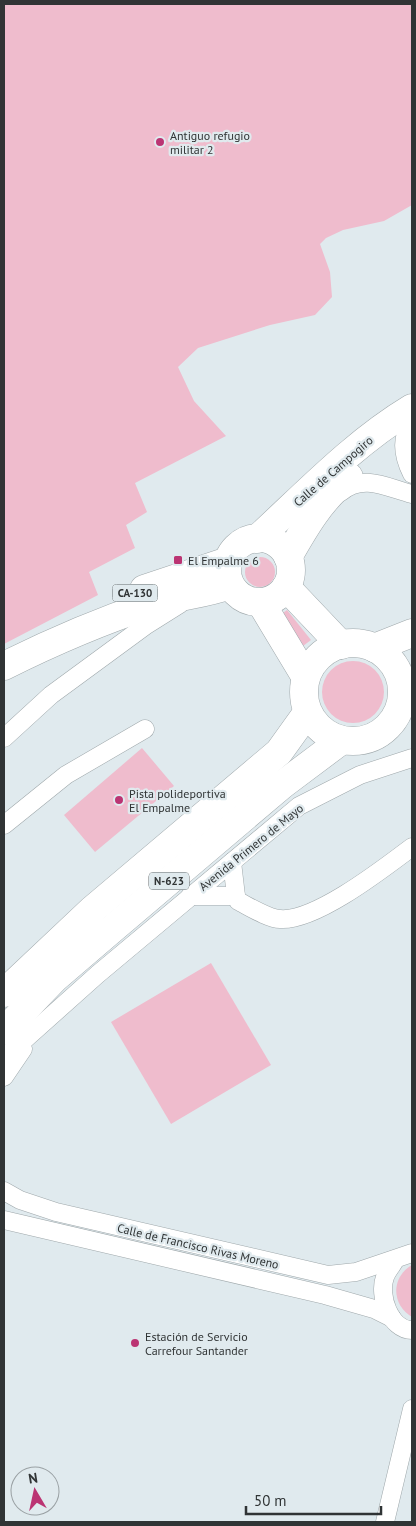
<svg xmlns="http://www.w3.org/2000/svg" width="416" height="1526" viewBox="0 0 416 1526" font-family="'PT Sans',sans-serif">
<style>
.green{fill:#efbccd}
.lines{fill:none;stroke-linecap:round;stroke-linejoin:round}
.street-casing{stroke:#9fa8ab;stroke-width:19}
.primary-casing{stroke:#9fa8ab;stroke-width:29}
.highway-casing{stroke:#9fa8ab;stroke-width:29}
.street{stroke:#fff;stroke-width:18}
.primary{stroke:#fff;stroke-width:28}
.highway{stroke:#fff;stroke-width:28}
.poi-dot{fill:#bb3473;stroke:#e0eaee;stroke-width:2}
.labels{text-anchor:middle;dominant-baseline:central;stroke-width:4.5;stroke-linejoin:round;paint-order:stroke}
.shield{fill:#e0eaee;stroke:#656b6c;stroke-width:1}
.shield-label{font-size:11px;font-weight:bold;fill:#303435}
.poi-label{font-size:12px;fill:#303435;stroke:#e0eaee;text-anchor:start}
.street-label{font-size:12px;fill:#303435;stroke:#e0eaee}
</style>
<rect width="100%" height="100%" fill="#e0eaee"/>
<!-- green -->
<g class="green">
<path d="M4,4h408v201l-28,16 -41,9 -17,8 -6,6 10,28 2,25 -17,18 -45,10 -72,23 -20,19 16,34 32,35 -91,47 12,29 -21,13 9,23 -46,24 9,23 -94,49z"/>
<circle cx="260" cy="572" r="15"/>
<path d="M287,610l24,30 -8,6 -20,-33z"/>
<circle cx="353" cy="692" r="31"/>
<path d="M142,748l32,38 -79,66 -31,-37z"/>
<path d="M211,963l60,102 -100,59 -60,-102z"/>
<path d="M412,1265v52c-20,-12 -22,-39 0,-52z"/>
</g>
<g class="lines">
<!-- street casing -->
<g class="street-casing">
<g id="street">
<path d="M412,417c-10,21 -11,35 0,57"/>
<path d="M341,492c22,-19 47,-4 71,2"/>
<path d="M4,738l47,-43 94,-69 35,-22"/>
<path d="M4,825l62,-50 79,-46"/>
<path d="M232,862l4,34 2,5c10,5 31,18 42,18 35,3 104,-51 132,-72"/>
<path d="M190,896h46"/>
<path d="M4,1058l94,-84 201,-168 61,-31 52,-17"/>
<path d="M4,1077l19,-28"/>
<path d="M4,1191l16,9 36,12 272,63 28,-3 56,-19"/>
<path d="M4,1220l321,75 49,14 18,9"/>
<path d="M395,1260c-3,6 -8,11 -10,17 -7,18 5,53 27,53"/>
<path d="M385,1522l27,-113"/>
</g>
</g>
<!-- primary casing -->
<g class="primary-casing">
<g id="primary">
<circle cx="259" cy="570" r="32"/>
<path d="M257,539c50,-46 97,-96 155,-131"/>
<path d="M288,557c17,-30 33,-58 61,-80"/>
<path d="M286,587l55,58"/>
<path d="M144,589l84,-28"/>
<path d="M261,603l44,73"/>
<path d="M4,666c48,-24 97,-45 148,-62 26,-8 53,-10 78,-19"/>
</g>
</g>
<!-- highway casing -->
<g class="highway-casing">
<g id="highway">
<circle cx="353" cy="692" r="49"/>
<path d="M374,648l38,-15"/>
<path d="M4,993l88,-83 187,-158 28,-39"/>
<path d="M4,1031l51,-53 56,-48 171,-145 60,-45"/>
</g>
</g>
<!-- street -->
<use href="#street" class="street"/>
<!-- primary -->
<use href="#primary" class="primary"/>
<!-- highway -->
<use href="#highway" class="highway"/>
</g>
<!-- markers -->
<g class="poi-dot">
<circle cx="160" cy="142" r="5"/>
<rect x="173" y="555" width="10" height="10" rx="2.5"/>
<circle cx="119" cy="800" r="5"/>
<circle cx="135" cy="1343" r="5"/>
</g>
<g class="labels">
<!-- shield labels -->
<g class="shield">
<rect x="112.5" y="584.5" width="45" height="17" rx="4"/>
<rect x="149" y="872.5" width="40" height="17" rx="4"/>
</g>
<g class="shield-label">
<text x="135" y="593">CA-130</text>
<text x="169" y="881">N-623</text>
</g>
<!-- poi labels -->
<g class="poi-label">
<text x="170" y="135">Antiguo refugio<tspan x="170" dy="14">militar 2</tspan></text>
<text x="188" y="560">El Empalme 6</text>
<text x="129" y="793">Pista polideportiva<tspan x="129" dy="14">El Empalme</tspan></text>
<text x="145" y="1336">Estación de Servicio<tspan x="145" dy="14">Carrefour Santander</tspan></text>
</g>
<!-- street labels -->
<g class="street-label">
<text transform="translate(333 471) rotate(-41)">Calle de Campogiro</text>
<text transform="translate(251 847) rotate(-39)">Avenida Primero de Mayo</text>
<text transform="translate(198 1246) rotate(13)">Calle de Francisco Rivas Moreno</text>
</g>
</g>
<!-- border -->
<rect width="416" height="1526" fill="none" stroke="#303435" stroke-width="10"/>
<!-- north arrow -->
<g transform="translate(35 1491) rotate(351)"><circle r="24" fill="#e0eaee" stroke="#9aa1a4"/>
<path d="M0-4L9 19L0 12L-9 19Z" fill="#bb3473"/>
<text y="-8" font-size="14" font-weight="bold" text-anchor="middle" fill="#303435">N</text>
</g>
<!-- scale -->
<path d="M246 1506v8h135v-8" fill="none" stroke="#303435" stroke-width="2.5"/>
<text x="254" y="1506" font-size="15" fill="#303435" stroke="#e0eaee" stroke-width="4" paint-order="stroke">50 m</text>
</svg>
